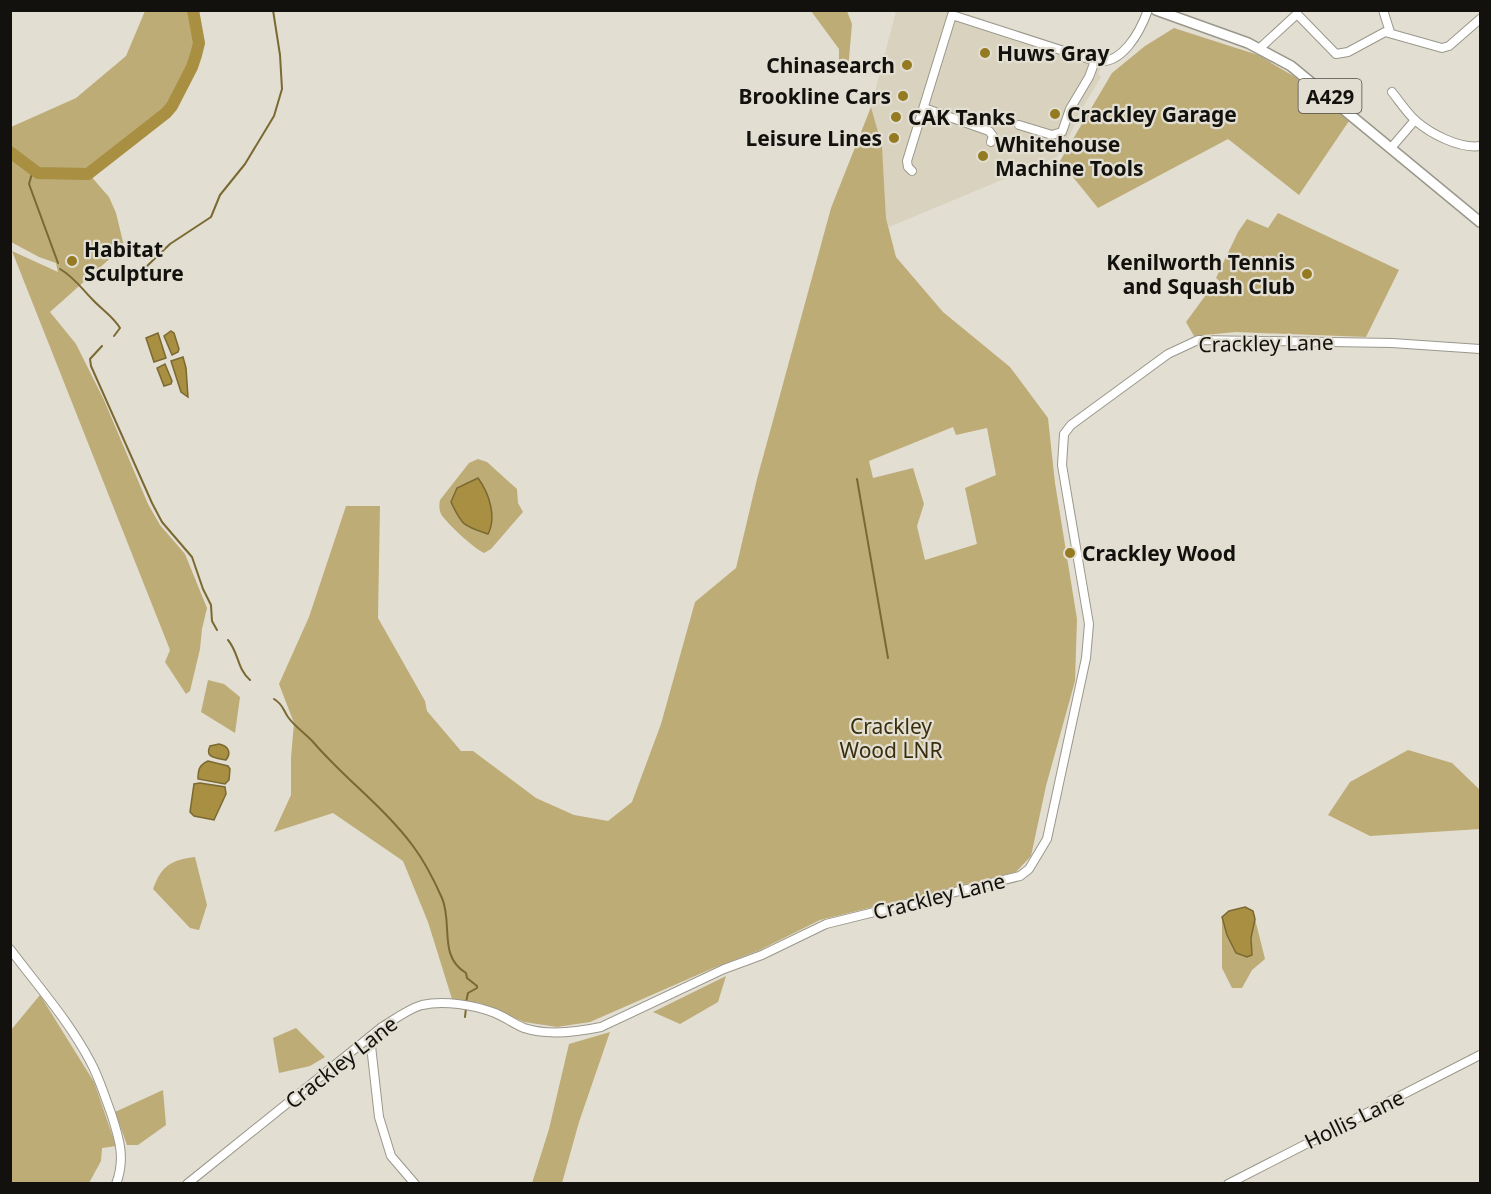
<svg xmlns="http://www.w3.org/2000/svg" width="1491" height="1194" viewBox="0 0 1491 1194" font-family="'Noto Sans',sans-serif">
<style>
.built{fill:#d9d2bf}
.green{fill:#beac77;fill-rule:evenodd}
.water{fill:#a88f42;stroke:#7b6932;stroke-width:1.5}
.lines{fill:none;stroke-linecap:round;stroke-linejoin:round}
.stream{stroke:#7b6932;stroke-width:2}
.river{stroke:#a88f42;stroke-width:12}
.minor-casing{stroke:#9a978b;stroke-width:10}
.major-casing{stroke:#9a978b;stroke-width:12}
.minor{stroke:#fff;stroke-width:8}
.major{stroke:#fff;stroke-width:9}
.poi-dot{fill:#947a21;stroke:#e2ded2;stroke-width:2}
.labels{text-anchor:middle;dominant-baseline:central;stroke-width:4.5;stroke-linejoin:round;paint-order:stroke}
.shield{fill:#e2ded2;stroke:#504e48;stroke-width:1.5}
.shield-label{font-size:20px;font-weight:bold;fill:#12110d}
.poi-label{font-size:21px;font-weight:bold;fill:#12110d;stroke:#e2ded2;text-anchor:start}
.street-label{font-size:21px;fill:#12110d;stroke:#e2ded2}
.park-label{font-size:21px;fill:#382e0b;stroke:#e2ded2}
</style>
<rect width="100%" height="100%" fill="#e2ded2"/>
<!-- built -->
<path class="built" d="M896,11h63l138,46 4,11 -3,6 3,3 -21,35 -14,32 -9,13 -168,70 -3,-9 -4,-72 -11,-39z"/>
<!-- green -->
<g class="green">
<path d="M145,11h48l6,32 -3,12 -4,12 -20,39 -6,7 -77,61 20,23 7,16 8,33 -74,66 26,32 28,56 44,104 12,21 25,29 22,54 -5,21 -2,20 -10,42 -4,3 -21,-32 5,-12 -158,-399 46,21 -2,-9 -17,-6 -28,-15v-115l65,-29 50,-42z"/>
<path d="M811,11h36l5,13 -4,46 -9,-5v-16z"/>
<path d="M1174,28l84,27 37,22 54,44 -50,74 -71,-56 -130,69 -38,-47 52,-88 33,-27z"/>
<path d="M871,107l11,39 4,72 10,39 47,55 67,55 38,51 7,65 22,136 -2,62 -29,105 -15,70 -15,16 -196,48 -60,30 -49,19 -121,53 -33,5 -33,-5 -44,-19 -28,-4 -24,-77 -25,-61 -70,-48 -59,19 17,-37v-38l3,-34 -15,-39 30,-67 37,-111h34l-2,112 47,83 2,10 34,40h12l63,47 38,17 34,6 24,-19 29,-78 34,-122 41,-34 21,-89 74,-271zM953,427l3,8 31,-7 9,47 -31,13 12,56 -52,16 -8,-34 7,-22 -11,-36 -40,10 -4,-17z"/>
<path d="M1278,213l121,57 -33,67 -130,-5 -42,4 -8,-14 25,-34h16l-11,-10 22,-46 9,-13 21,9z"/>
<path d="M478,459l9,3 30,27 1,14 5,9 -32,37 -7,4c-9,-4 -38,-30 -43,-39 -2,-5 -2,-9 -1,-14l29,-37z"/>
<path d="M208,680l16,4 16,13 -5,36 -34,-21z"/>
<path d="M1408,750l44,13 28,27v39l-110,7 -42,-21 22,-33z"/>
<path d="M195,857l12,48 -8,25 -9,-2 -37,-39c8,-23 18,-29 42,-32z"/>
<path d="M1222,917l5,18 25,11 -1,-8 4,-19 10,40 -13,11 -10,18h-10l-10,-20z"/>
<path d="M726,976l-8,26 -38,22 -27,-12z"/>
<path d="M40,995l54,87 22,64 -14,2 -1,13 -12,22h-78v-153z"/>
<path d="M296,1028l29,29 -15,9 -31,7 -6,-35z"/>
<path d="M610,1032l-31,90 -17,61h-30l17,-54 20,-85z"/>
<path d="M163,1090l3,35 -28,20h-11l-12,-33z"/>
</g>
<!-- water -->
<g class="water">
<path d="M171,331l3,2 5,16 -1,3 -6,3 -8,-19z"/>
<path d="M158,333l8,25 -12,4 -8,-24z"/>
<path d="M183,357l3,11 2,29 -7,-5 -10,-31z"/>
<path d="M165,364l7,17 -1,3 -7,2 -7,-18z"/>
<path d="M478,478c11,15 19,39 10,56 -24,-8 -26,-8 -37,-32l6,-14z"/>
<path d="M219,744c9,2 13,8 7,16 -9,-2 -22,-2 -16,-14z"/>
<path d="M208,761l20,5 2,3 -1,11 -4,4 -27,-5c0,-9 1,-14 10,-18z"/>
<path d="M200,783l25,4 1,7 -12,26 -20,-4 -4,-4 4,-28z"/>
<path d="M1245,907l8,4 2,8 -4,19 1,17 -5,2 -11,-4 -9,-18 -5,-18 7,-6z"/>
</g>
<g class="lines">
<!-- stream -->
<g class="stream">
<path d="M33,170l-4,14 29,79"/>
<path d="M146,267l24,-23 41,-27 9,-22 25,-31 29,-48 8,-27 -2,-34 -7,-45"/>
<path d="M60,269c14,8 22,20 32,30 9,10 21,17 28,29l-6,8"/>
<path d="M102,346l-12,13 1,7 61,137 10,19 30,35 11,32 8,16 1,16 5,9"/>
<path d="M857,479l31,179"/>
<path d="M228,640c11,13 9,29 22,40"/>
<path d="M274,699c9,5 9,11 14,18 6,9 18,17 26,26 31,36 71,65 99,103 12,16 21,34 29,52 11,26 -4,58 24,75l1,5 10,8v2l-9,5 -2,9"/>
<path d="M465,1017l1,-9"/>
</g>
<!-- river -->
<path class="river" d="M10,152l28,21 50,1 78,-61 6,-7 20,-39 4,-12 3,-12 -6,-33"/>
<!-- minor casing -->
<g class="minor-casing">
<g id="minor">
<path d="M1383,10l7,22"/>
<path d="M1260,48l37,-34 39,40 12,-2 37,-20 57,16 7,-2 31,-27"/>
<path d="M1392,92c8,10 15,21 24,29 15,13 44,28 64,25"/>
<path d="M924,108l65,23 4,5 -2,6"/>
<path d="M1019,125l33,10 10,-3 8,-23 19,-32 6,-16"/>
<path d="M1391,148l24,-28"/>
<path d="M912,171l-4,-4 -1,-6 45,-146 143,46c27,5 45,-29 53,-51"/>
<path d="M10,949c27,36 59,72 80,112 9,16 14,34 21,52 8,25 15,45 5,71"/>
<path d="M370,1037l9,80 12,39 24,28"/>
<path d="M187,1184l195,-157c13,-8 26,-18 40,-22 22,-5 52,0 73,8 10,4 19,11 29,15 24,8 53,4 77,-1l123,-58 38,-14 64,-31 194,-48 9,-7 18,-30 39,-181 3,-34 -27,-159 2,-31 7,-9 97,-71 30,-14 194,3 88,6"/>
<path d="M1228,1184l252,-129"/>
</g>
</g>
<!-- major casing -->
<g class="major-casing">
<path id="major" d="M1156,10l92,33 43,23 189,156"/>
</g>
<!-- minor -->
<use href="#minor" class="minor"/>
<!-- major -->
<use href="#major" class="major"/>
</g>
<!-- markers -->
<g class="poi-dot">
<circle cx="985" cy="53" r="6"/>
<circle cx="907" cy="65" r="6"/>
<circle cx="903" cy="96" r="6"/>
<circle cx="1055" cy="114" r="6"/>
<circle cx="896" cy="117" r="6"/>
<circle cx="894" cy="138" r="6"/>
<circle cx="983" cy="156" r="6"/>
<circle cx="72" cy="261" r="6"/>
<circle cx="1307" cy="274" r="6"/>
<circle cx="1070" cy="553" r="6"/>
</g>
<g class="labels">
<!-- shield labels -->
<rect class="shield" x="1298.5" y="79" width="63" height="34" rx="4.5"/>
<g class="shield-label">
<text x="1330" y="96">A429</text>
</g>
<!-- poi labels -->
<g class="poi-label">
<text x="997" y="53">Huws Gray</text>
<text x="895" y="65" text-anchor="end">Chinasearch</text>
<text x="891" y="96" text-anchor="end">Brookline Cars</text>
<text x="1067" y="114">Crackley Garage</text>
<text x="908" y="117">CAK Tanks</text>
<text x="882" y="138" text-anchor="end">Leisure Lines</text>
<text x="995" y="144">Whitehouse<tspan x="995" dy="24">Machine Tools</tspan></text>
<text x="84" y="249">Habitat<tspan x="84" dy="24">Sculpture</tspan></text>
<text x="1295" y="262" text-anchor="end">Kenilworth Tennis<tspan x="1295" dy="24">and Squash Club</tspan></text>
<text x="1082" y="553">Crackley Wood</text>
</g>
<!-- street labels -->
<g class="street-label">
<text transform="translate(1266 343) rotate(-1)">Crackley Lane</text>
<text transform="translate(939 896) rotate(-14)">Crackley Lane</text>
<text transform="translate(341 1062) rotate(-38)">Crackley Lane</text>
<text transform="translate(1354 1119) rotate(-26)">Hollis Lane</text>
</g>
<!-- park labels -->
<g class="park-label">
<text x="891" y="726">Crackley<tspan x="891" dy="24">Wood LNR</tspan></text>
</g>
</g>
<!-- border -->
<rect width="1491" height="1194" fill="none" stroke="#12110d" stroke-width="24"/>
</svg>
